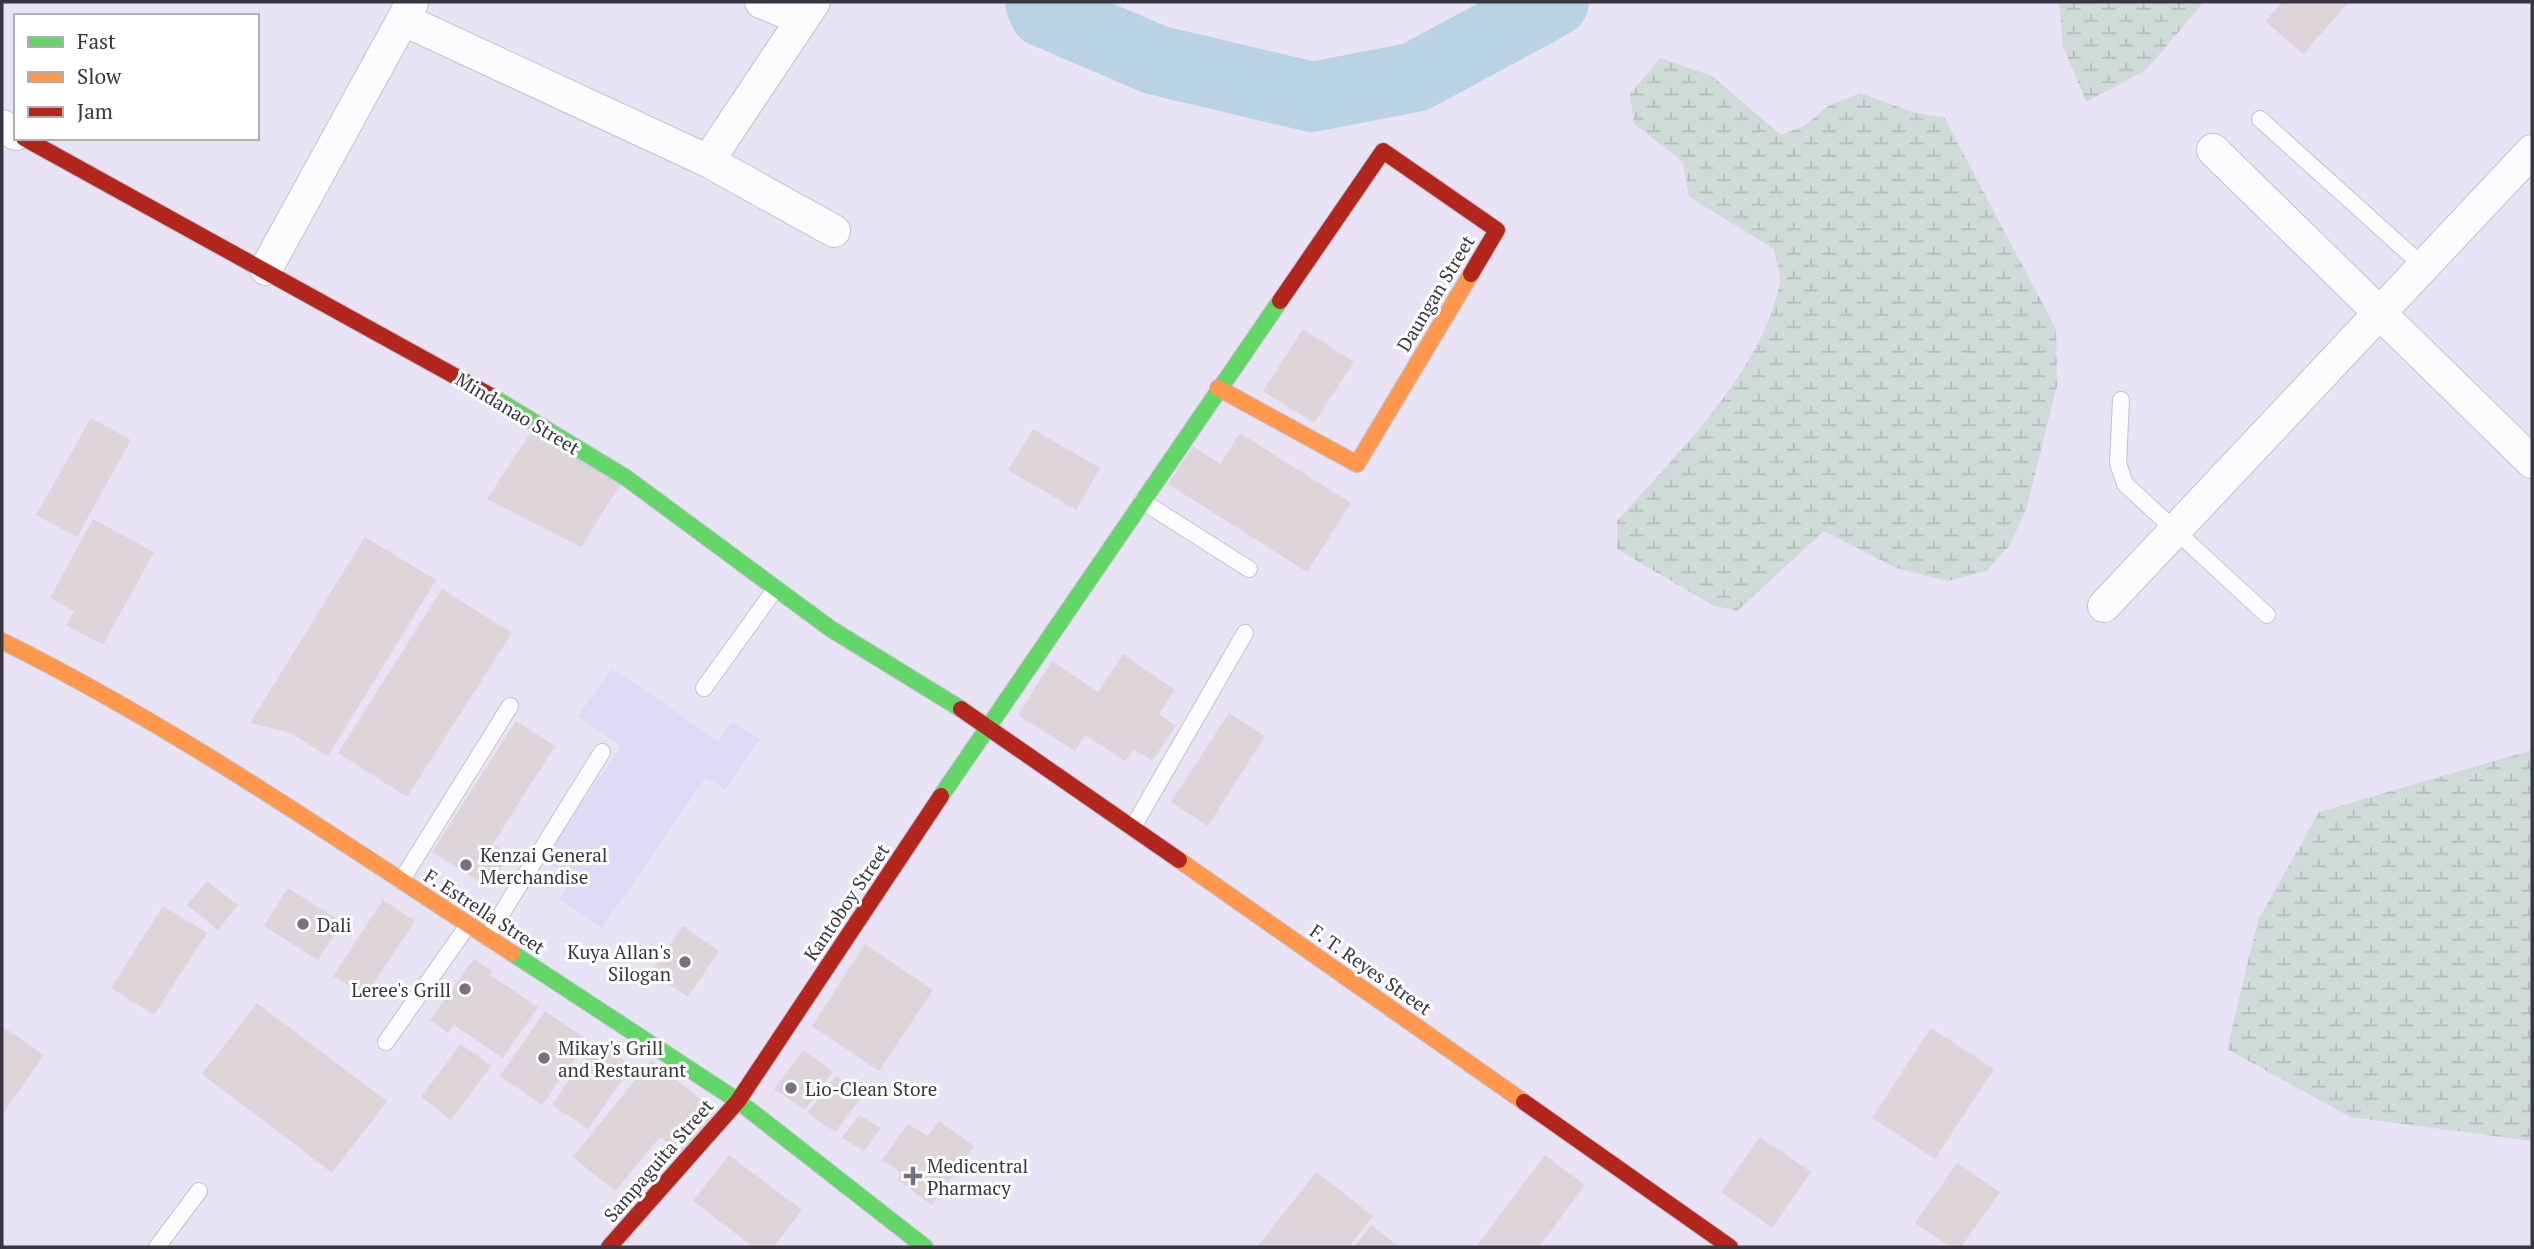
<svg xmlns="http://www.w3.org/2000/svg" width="2534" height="1249" viewBox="0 0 2534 1249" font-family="'PT Serif',serif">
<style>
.built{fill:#e1daf6}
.wetland{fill:url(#wetland-marsh)}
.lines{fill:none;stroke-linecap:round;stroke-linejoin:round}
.river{stroke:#b9d2e4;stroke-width:70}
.building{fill:#ddd5da}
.lane-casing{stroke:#c5c1ce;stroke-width:18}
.street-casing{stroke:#c5c1ce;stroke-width:34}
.fast-casing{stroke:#c5c1ce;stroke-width:18}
.slow-casing{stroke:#c5c1ce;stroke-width:18}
.jam-casing{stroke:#c5c1ce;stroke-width:18}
.lane{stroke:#fcfbfe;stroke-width:16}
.street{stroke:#fcfbfe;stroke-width:32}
.fast{stroke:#63d668;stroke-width:16}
.slow{stroke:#ff974d;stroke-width:16}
.jam{stroke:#b3261e;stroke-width:16}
.poi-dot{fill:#767380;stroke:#fff;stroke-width:2.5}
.labels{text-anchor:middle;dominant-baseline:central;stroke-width:6;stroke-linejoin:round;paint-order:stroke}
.street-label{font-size:19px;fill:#393641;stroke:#fff}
.poi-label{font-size:19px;fill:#393641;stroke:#fff;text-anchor:start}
</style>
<defs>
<pattern id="wetland-marsh" width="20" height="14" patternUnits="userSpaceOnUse" patternTransform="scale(1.75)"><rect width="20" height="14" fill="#cfdbd8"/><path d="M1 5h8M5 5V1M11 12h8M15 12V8" fill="none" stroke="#b2bdbb"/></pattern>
</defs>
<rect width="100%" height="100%" fill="#e8e4f5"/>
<!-- built -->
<path class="built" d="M612,668l106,73 14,-20 28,18 -35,51 -19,-13 -104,151 -43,-29 13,-19 -29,-20 78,-114 -43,-30z"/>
<!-- wetland -->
<g class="wetland">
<path d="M2059,2h145l-58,68 -60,32 -23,-56z"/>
<path d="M1660,58l52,18 69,59 23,-9 24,-20 32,-13 55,20 29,4 112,212 1,56 -30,122 -17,38 -24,26 -38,10 -52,-13 -72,-37 -87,80 -25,-6 -95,-56v-28c58,-65 144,-148 162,-235 3,-11 -3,-26 -5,-37l-85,-52 -6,-35 -49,-38 -4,-30z"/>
<path d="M2532,750v391l-182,-24 -123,-68 31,-129 61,-108z"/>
</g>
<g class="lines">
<!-- river -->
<path class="river" d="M1040,2l4,10 112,48 156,37 103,-20 139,-75"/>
</g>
<!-- building -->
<g class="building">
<path d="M2282,2h67l-46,52 -38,-33z"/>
<path d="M1303,329l51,33 -40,61 -51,-32z"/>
<path d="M91,418l40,22 -54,97 -41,-22z"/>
<path d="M533,429l92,48 -44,70 -94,-48z"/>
<path d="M1033,429l67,39 -24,42 -68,-40z"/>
<path d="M1240,433l111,70 -44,69 -139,-88 25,-38 27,18z"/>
<path d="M93,519l61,33 -51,93 -37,-20 8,-14 -24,-13z"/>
<path d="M365,537l71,43 -108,176 -40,-24 -38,-9z"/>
<path d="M442,589l70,44 -105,164 -69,-44z"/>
<path d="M1123,654l52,36 -16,24 17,12 -24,35 -18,-12 -9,12 -40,-26 -10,16 -57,-36 34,-54 46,31z"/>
<path d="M1229,713l36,23 -57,90 -37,-24z"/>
<path d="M516,721l39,25 -62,98 17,11 -21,32 -57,-35z"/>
<path d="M207,881l31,24 -20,25 -31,-25z"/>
<path d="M288,888l54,34 -24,38 -54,-34z"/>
<path d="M383,900l32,21 -50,75 -32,-20z"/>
<path d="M163,906l44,27 -53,82 -43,-27z"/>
<path d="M683,926l36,25 -31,46 -37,-25z"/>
<path d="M865,944l68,46 -54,81 -67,-45z"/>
<path d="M474,959l18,12 -2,4 48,32 -35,51 -49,-33 -6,8 -18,-13z"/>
<path d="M257,1003l130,98 -55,72 -130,-99z"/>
<path d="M545,1011l43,29 -46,65 -42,-29z"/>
<path d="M2,1026l42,29 -42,60z"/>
<path d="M1931,1028l63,41 -59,90 -63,-41z"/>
<path d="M596,1041l36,25 -44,63 -36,-24z"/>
<path d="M461,1044l30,22 -40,54 -30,-23z"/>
<path d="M803,1050l30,21 -28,39 -31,-21z"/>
<path d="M651,1060l65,51 -34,43 -22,-17 -45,54 -42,-34z"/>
<path d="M836,1076l28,18 -29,38 -28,-19z"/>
<path d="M859,1115l22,13 -17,23 -22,-13z"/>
<path d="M939,1121l35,25 -42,59 -35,-26 5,-6 -20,-13 26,-36 20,12z"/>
<path d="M1760,1137l51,35 -39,56 -51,-36z"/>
<path d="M729,1155l73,55 -28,37h-21l-60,-46z"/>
<path d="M1545,1155l40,30 -46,62h-63z"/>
<path d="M1957,1163l43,29 -39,55h-11l-35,-24z"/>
<path d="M1316,1172l57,44 -24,31h-92z"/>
<path d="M1371,1225l28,22h-45z"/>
</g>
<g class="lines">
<!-- lane casing -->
<g class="lane-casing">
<g id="lane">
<path d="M2260,119l164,148"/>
<path d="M2121,400l-3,63 7,21 142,131"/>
<path d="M1142,501l107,68"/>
<path d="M704,688l72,-100"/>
<path d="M1133,827l112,-194"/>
<path d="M401,881l109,-175"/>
<path d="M487,937l115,-185"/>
<path d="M386,1042l82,-117"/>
<path d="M157,1247l42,-56"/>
</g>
</g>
<!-- street casing -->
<g class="street-casing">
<g id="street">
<path d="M761,2l41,17"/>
<path d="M404,20l304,141 126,70"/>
<path d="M2,126l14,8"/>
<path d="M2213,150l319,312"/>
<path d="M708,161l106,-159"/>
<path d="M266,269l146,-266"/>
<path d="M2104,606l428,-455"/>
</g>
</g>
<!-- fast casing -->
<g class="fast-casing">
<g id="fast">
<path d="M491,396l134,81 206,152 130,80"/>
<path d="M941,796l339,-495"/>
<path d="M512,953l226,148 187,146"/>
</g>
</g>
<!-- slow casing -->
<g class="slow-casing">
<g id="slow">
<path d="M1218,388l139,76 114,-190"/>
<path d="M2,641c178,88 343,204 510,312"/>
<path d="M1179,860l345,242"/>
</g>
</g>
<!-- jam casing -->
<g class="jam-casing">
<g id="jam">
<path d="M24,138l467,258"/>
<path d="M1280,301l103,-150 114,79 -26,44"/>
<path d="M961,709l218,151"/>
<path d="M1524,1102l206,145"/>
<path d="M609,1247l129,-146 203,-305"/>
</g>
</g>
<!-- lane -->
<use href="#lane" class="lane"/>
<!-- street -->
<use href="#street" class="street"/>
<!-- fast -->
<use href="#fast" class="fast"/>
<!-- slow -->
<use href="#slow" class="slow"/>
<!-- jam -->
<use href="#jam" class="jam"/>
</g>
<!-- markers -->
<g class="poi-dot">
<circle cx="466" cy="865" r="7"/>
<circle cx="303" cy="924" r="7"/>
<circle cx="685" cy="962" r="7"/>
<circle cx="465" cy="989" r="7"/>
<circle cx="544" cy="1058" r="7"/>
<circle cx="791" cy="1088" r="7"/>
<path d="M909.5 1165.5h7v7h7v7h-7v7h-7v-7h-7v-7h7z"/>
</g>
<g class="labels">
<!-- street labels -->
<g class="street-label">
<text transform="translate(1435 293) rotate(-59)">Daungan Street</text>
<text transform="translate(518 413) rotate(31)">Mindanao Street</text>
<text transform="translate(846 902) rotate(-56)">Kantoboy Street</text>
<text transform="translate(485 911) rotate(33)">F. Estrella Street</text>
<text transform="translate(1371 969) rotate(35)">F. T. Reyes Street</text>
<text transform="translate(658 1160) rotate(-49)">Sampaguita Street</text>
</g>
<!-- poi labels -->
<g class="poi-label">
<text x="480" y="854">Kenzai General<tspan x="480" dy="22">Merchandise</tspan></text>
<text x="317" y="924">Dali</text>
<text x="671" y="951" text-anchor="end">Kuya Allan's<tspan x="671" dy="22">Silogan</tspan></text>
<text x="451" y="989" text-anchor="end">Leree's Grill</text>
<text x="558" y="1047">Mikay's Grill<tspan x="558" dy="22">and Restaurant</tspan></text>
<text x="805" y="1088">Lio-Clean Store</text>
<text x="927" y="1165">Medicentral<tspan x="927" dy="22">Pharmacy</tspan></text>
</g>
</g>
<!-- border -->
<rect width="2534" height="1249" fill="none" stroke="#393641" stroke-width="7"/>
<!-- legend -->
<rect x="14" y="14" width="245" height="126" fill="#ffffff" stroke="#b0afb3" stroke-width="2"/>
<rect x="28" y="37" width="35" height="10" fill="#63d668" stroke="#b0afb3" stroke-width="2"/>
<text x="77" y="49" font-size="21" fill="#393641">Fast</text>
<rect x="28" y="72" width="35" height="10" fill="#ff974d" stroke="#b0afb3" stroke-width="2"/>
<text x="77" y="84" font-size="21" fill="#393641">Slow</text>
<rect x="28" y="107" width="35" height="10" fill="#b3261e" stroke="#b0afb3" stroke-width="2"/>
<text x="77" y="119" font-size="21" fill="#393641">Jam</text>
</svg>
